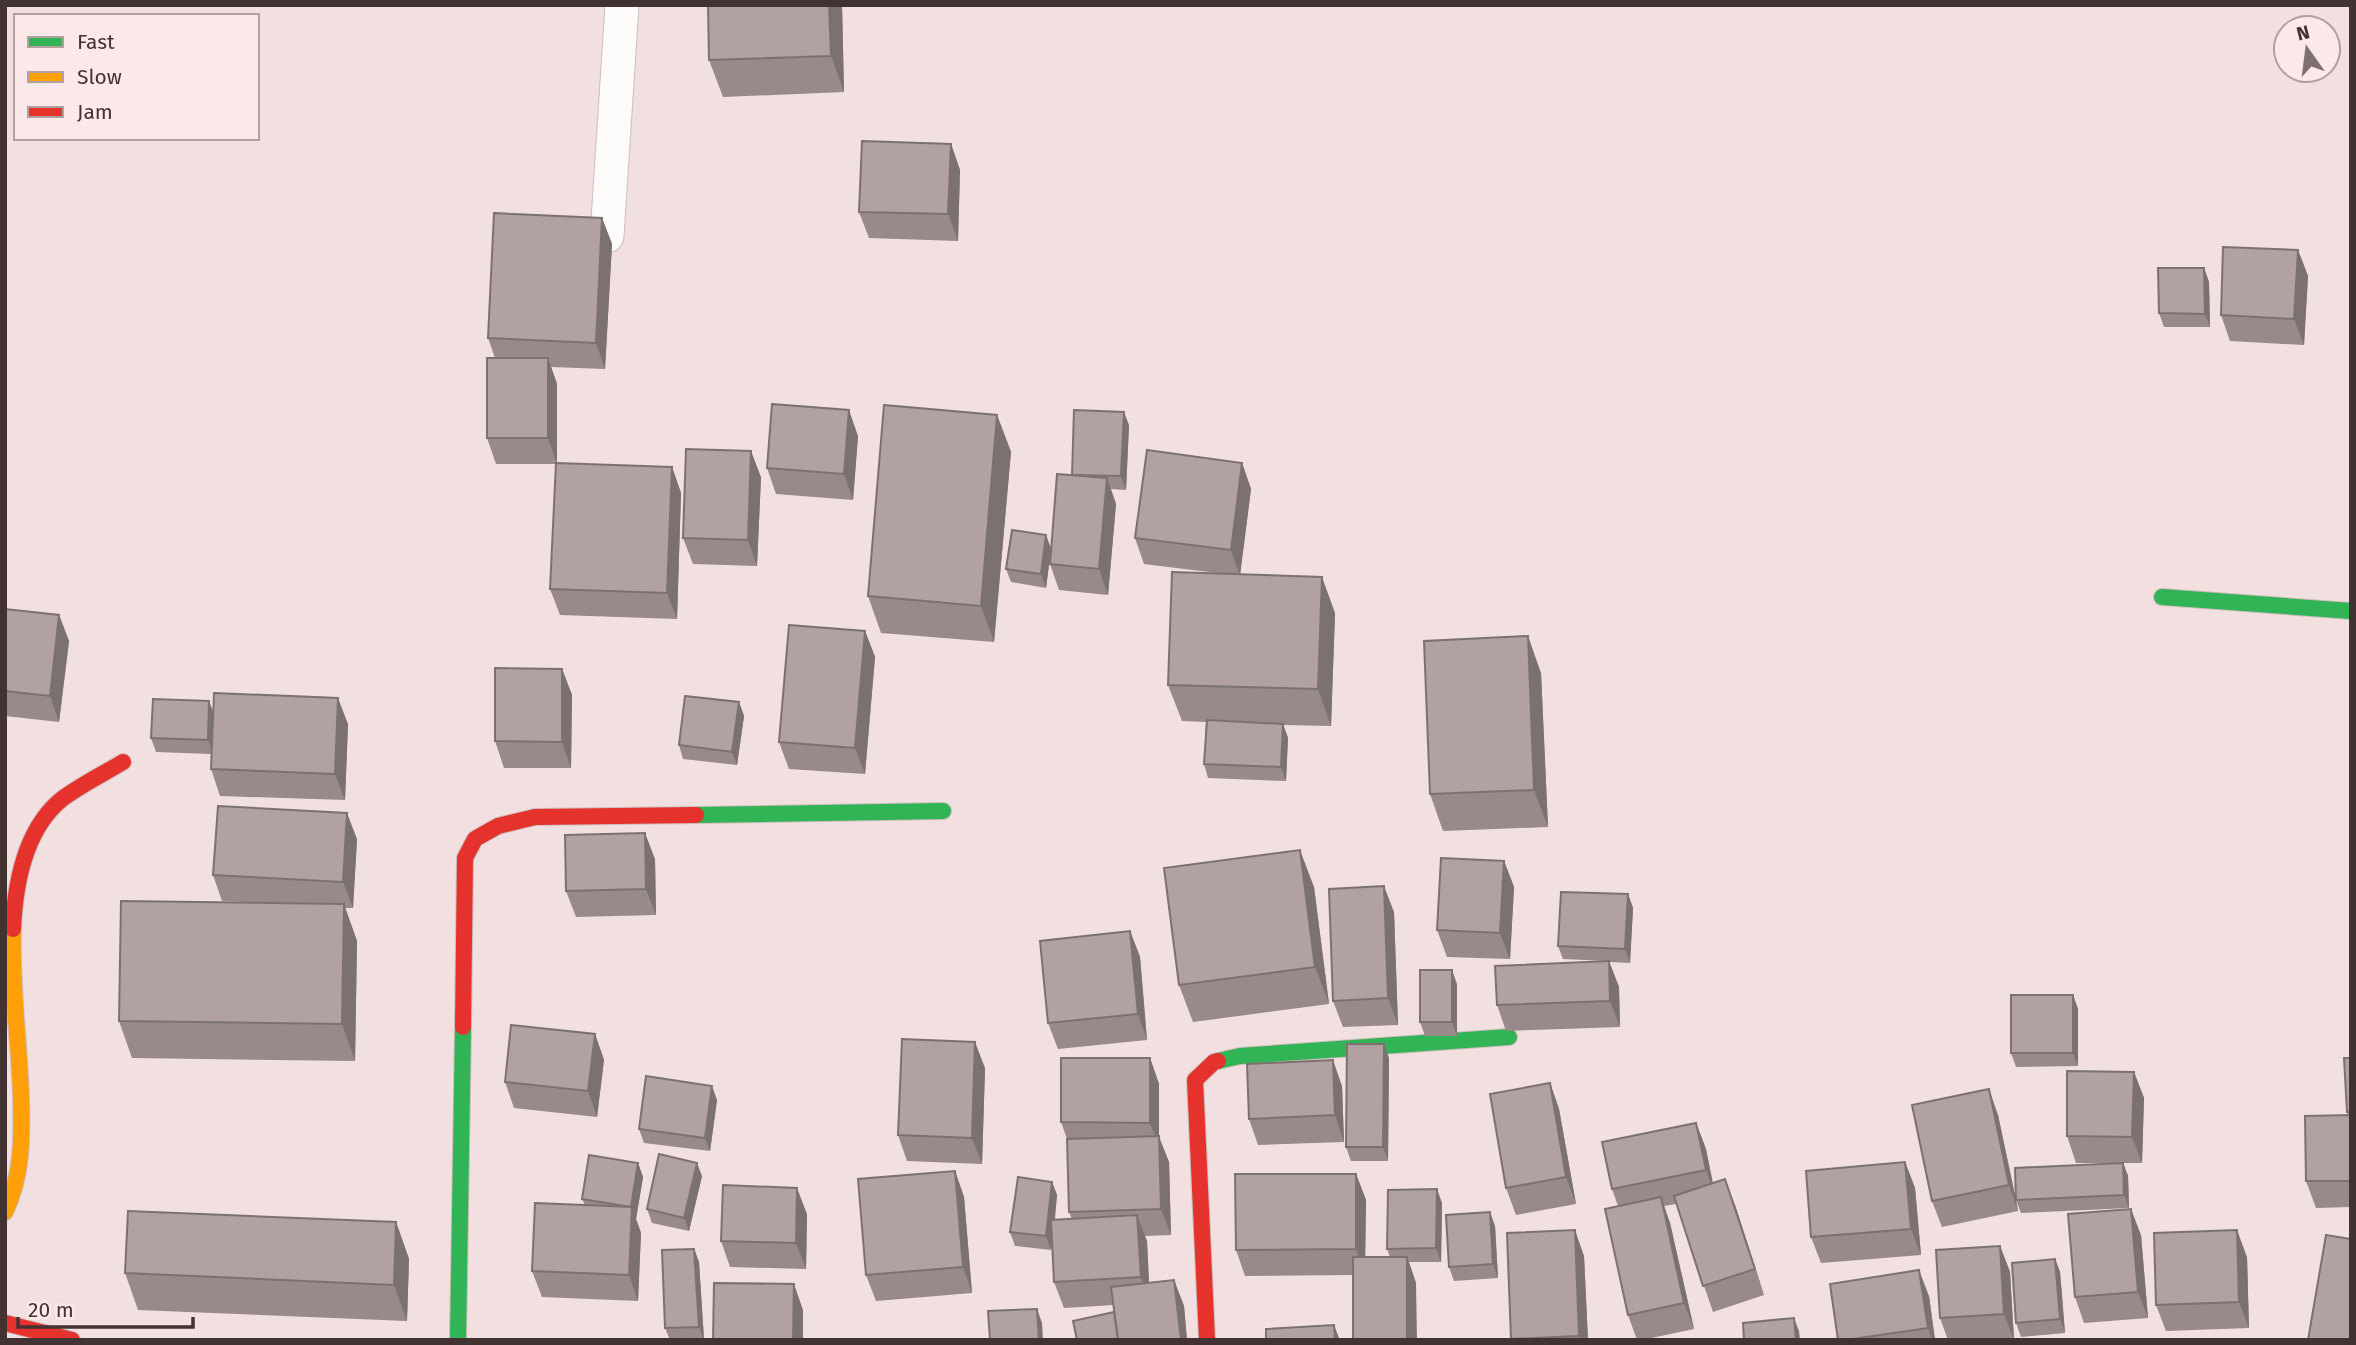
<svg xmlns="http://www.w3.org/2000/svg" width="2356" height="1345" viewBox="0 0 2356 1345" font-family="'Fira Sans',sans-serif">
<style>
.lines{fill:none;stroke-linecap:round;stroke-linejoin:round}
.lane-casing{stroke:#cebebe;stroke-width:35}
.fast-casing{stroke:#cebebe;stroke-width:18}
.slow-casing{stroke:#cebebe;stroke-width:18}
.jam-casing{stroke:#cebebe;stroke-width:18}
.lane{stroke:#fdfafa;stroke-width:33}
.fast{stroke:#30b455;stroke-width:16}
.slow{stroke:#ff9f0a;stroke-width:16}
.jam{stroke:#e5322d;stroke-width:16}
.wall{fill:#988a8a}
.shaded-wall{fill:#7c7171}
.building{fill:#b1a1a1;stroke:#7c7171;stroke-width:2}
</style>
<rect width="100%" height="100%" fill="#f2dfdf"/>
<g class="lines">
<!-- lane casing -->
<g class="lane-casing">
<path id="lane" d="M607,236l15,-231"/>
</g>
<!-- fast casing -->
<g class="fast-casing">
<g id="fast">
<path d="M2162,597l189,14"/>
<path d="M696,815l247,-4"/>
<path d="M1218,1061l22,-5 269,-19"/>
<path d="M458,1340l5,-313"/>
</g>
</g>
<!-- slow casing -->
<g class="slow-casing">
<path id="slow" d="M5,1212c18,-37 17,-76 16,-116 -2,-56 -10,-112 -8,-167"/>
</g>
<!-- jam casing -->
<g class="jam-casing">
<g id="jam">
<path d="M13,929c2,-45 12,-100 49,-130 19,-14 41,-25 61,-37"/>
<path d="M463,1027l2,-169 10,-19 23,-13 37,-9 161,-2"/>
<path d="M5,1323l67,17"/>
<path d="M1207,1340l-12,-260 19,-18 4,-1"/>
</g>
</g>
<!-- lane -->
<use href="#lane" class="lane"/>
<!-- fast -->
<use href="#fast" class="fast"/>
<!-- slow -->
<use href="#slow" class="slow"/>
<!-- jam -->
<use href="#jam" class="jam"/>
</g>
<!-- wall -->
<g class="wall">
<path d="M842,5l2,87 -121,5 -14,-37z"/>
<path d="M951,144l9,26 -2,71 -89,-3 -10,-26z"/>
<path d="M602,218l10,26 -7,125 -54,-2 6,17v79l115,4 9,26 -4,126 -117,-4 -10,-26 6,-125h-60l-9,-26 8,-80 -7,-20z"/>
<path d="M2298,250l10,26 -4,69 -74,-4 -9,-26z"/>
<path d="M2204,268l5,14 1,45h-46l-5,-14z"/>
<path d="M997,415l14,37 -17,190 -113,-9 -13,-37z"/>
<path d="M1129,425l-3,65 -15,-1 5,15 -8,91 -49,-5 -9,-26 22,-89z"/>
<path d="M858,436l-5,64 -77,-6 -9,-26z"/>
<path d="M1242,463l9,26 -11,85 95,39 -4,113 -48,-1 5,13 -2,43 -78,-3 -4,-14 2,-42 -24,-1 -14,-36 49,-112 -73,-9 -9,-26z"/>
<path d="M761,477l-4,89 -64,-2 -10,-26z"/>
<path d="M1046,535l5,14 -5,39 -35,-6 -5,-13z"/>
<path d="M5,609l54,6 10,26 -10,81 -54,-6z"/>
<path d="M865,631l10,26 -10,117 -76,-5 -10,-27z"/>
<path d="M562,669l10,26 -1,73h-67l-9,-27z"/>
<path d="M1541,673l7,154 -105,4 -13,-37z"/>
<path d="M739,702l5,14 -7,49 -54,-6 -4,-14z"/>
<path d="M213,711l135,13 -3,76 -125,-4 -9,-27v-15l-55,-2 -5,-14z"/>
<path d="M357,839l-4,69h-8l12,33 -2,120 -223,-3 -13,-37 143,-118 -40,-2 -9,-26z"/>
<path d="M655,859l1,56 -80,2 -10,-26z"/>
<path d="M1504,861l10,26 -4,72 -63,-2 -10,-27z"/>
<path d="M1314,887l15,117 -136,18 -14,-37z"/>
<path d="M1628,894l5,14 -3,55 -21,-1 10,25 1,40 -114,4 -9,-26 109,-44 -43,-2 -5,-13z"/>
<path d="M1394,912l4,113 -55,2 -10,-26z"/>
<path d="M1130,931l10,26 7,83 -89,9 -10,-26z"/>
<path d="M1457,984v52h-32l-5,-14z"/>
<path d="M2073,995l5,14v57l-62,1 -5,-14z"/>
<path d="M595,1034l9,26 -7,57 -83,-9 -9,-26z"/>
<path d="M1150,1058l9,26v53l10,25 2,73 -26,1 2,5 2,42 25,-3 10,26 3,34h-110l37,-28v-7l-50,3 -10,-26 -2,-40 -1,8 -36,-4 -5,-14 42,-50 5,13 -2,25 17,-1 -3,-7 -2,-73 -6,-17z"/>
<path d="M1389,1058l-1,103h-37l-5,-14z"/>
<path d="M2351,1058v149l-35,1 -10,-27 42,-66 -1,-3z"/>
<path d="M985,1068l-3,96 -75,-3 -9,-26z"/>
<path d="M2134,1072l10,26 -2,65h-19l5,13 1,32 -108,5 -5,-13 2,11 -76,16 -10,-26 66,-86 18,84 105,-36h-45l-9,-27z"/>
<path d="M1550,1083l9,26 17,95 -60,11 -10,-27z"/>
<path d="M1342,1086l2,56 -86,3 -9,-26z"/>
<path d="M717,1100l-7,51 -66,-8 -5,-14z"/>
<path d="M1696,1123l10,26 7,34 22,22 29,90 -51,17 -37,-108 -12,2 6,17 24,106 -52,11h-5l-9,-25 -10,-109 -6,-17z"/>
<path d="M1905,1162l10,26 6,67 -100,8 -10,-26z"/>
<path d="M638,1163l5,14 -7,42 5,14 -3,68 -96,-4 -10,-26 53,-66 -3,-6z"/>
<path d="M955,1171l9,26 8,96 -96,8 -10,-26z"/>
<path d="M1356,1174l10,26 -1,57h25l-3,-8 55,-46 -1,59h-32l7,21 -63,-8 -108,1 -9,-26z"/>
<path d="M702,1176l-13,55 -37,-8 -5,-14z"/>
<path d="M807,1214l-1,55 -76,-2 -9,-26z"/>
<path d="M396,1222l13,37 -2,62 -269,-11 -13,-37z"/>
<path d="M1495,1226l3,52 -44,3 -5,-14z"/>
<path d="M1507,1233l77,23 4,84h-77z"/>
<path d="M2141,1235l7,83 -64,5 -9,-26z"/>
<path d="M2000,1246l10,26 4,68h-66l-8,-22z"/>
<path d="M694,1249l5,13 5,78h-34l-5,-12z"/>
<path d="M2247,1257l2,71 -83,3 -10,-26z"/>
<path d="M2055,1259l5,13 5,61 -44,4 -5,-14z"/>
<path d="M1929,1296l6,44h-97z"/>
</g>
<!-- shaded-wall -->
<g class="shaded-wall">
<path d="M829,5h13l2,87 -13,-36z"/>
<path d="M951,144l9,26 -2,71 -10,-27z"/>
<path d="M602,218l10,26 -7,125 -9,-26z"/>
<path d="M2298,250l10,26 -4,69 -10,-26z"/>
<path d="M2204,268l5,14 1,45 -5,-13z"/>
<path d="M548,358l9,26v80l-9,-26z"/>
<path d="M849,410l9,26 -5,64 -9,-26z"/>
<path d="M1124,412l5,13 -3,65 -5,-14z"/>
<path d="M997,415l14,37 -17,190 -13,-36z"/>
<path d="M751,451l10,26 -4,89 -9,-26z"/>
<path d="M1242,463l9,26 -11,87 -9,-26z"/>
<path d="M672,467l9,26 -4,126 -10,-26z"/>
<path d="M1107,478l9,26 -8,91 -9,-26z"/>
<path d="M1046,535l5,14 -5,39 -5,-14z"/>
<path d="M1322,577l13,36 -4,113 -13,-37z"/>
<path d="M59,615l10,26 -10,81 -9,-26z"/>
<path d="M865,631l10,26 -10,117 -10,-26z"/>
<path d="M1528,636l13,37 7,154 -14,-37z"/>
<path d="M562,669l10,26 -1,73 -9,-26z"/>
<path d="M338,698l10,26 -3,76 -10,-26z"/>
<path d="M209,701l5,13 -1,40 -5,-14z"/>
<path d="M739,702l5,14 -7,49 -5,-13z"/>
<path d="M1283,724l5,14 -2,43 -5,-14z"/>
<path d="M347,813l10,26 -4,69 -10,-26z"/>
<path d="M645,833l10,26 1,56 -10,-26z"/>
<path d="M1300,850l14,37 15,117 -14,-37z"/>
<path d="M1504,861l10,26 -4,72 -10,-26z"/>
<path d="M1384,886l10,26 4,113 -10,-27z"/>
<path d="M1628,894l5,14 -3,55 -5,-14z"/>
<path d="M344,904l13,37 -2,120 -13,-37z"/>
<path d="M1130,931l10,26 7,83 -9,-26z"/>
<path d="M1609,961l10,26 1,40 -10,-26z"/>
<path d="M1452,970l5,14v52l-5,-14z"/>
<path d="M2073,995l5,14v57l-5,-13z"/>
<path d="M595,1034l9,26 -7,57 -9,-26z"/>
<path d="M975,1042l10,26 -3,96 -10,-26z"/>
<path d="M1384,1044l5,14 -1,103 -5,-14z"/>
<path d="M1150,1058l9,26v53l10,25 2,73 -10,-26 -1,-60 -10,-26z"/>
<path d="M1333,1060l9,26 2,56 -9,-27z"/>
<path d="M2134,1072l10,26 -2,65 -10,-26z"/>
<path d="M1550,1083l9,26 17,95 -10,-27z"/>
<path d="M712,1086l5,14 -7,51 -5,-13z"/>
<path d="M1989,1089l9,26 20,96 -9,-26z"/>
<path d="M1696,1123l10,26 9,47 -9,-26z"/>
<path d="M1905,1162l10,26 6,67 -10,-26z"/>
<path d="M638,1163l5,14 -7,42 5,14 -3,68 -9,-26 2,-68z"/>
<path d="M697,1163l5,13 -13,55 -5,-13z"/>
<path d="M2123,1163l5,13 1,32 -5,-13z"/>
<path d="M955,1171l9,26 8,96 -9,-26z"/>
<path d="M1356,1174l10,26 -1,75 -9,-26z"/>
<path d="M1725,1179l10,26 29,90 -9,-26z"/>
<path d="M1052,1182l5,13 -6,55 -5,-14z"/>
<path d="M797,1188l10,26 -1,55 -10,-26z"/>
<path d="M1437,1189l5,14 -1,59 -5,-14z"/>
<path d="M1661,1197l9,26 24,106 -10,-26z"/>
<path d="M2131,1209l10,26 7,83 -10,-26z"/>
<path d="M1490,1212l5,14 3,52 -5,-14z"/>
<path d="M1137,1215l10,26 3,62 -9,-26z"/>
<path d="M396,1222l13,37 -2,62 -13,-36z"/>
<path d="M1575,1230l9,26 4,84h-8l-1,-4z"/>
<path d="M2237,1230l10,27 2,71 -10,-26z"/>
<path d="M2000,1246l10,26 4,68 -10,-26z"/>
<path d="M694,1249l5,13 5,78 -5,-13z"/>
<path d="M1407,1257l9,26 1,57h-10z"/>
<path d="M2055,1259l5,13 5,61 -5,-14z"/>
<path d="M1919,1270l10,26 6,44h-3l-4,-12z"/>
<path d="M1174,1280l10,26 3,34h-6z"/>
<path d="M794,1284l9,26v30h-10z"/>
<path d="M1037,1309l5,14 1,17h-4z"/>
<path d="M1794,1318l5,13 1,9h-4z"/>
<path d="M1334,1325l5,13v2h-4z"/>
</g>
<!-- building -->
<g class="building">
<path d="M708,5h121l2,51 -122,4z"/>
<path d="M862,141l89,3 -3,70 -89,-2z"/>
<path d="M494,213l108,5 -6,125 -108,-5z"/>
<path d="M2223,247l75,3 -4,69 -73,-4z"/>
<path d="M2158,268h46l1,46 -46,-1z"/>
<rect x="487" y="358" width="61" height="80"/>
<path d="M772,404l77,6 -5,64 -77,-6z"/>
<path d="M884,405l113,10 -16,191 -113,-10z"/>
<path d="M1074,410l50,2 -3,64 -49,-1z"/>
<path d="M686,449l65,2 -3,89 -65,-2z"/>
<path d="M1147,450l95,13 -11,87 -96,-12z"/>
<path d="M556,463l116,4 -5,126 -117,-4z"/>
<path d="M1057,474l50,4 -8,91 -49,-5z"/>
<path d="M1012,530l34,5 -5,39 -35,-5z"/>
<path d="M1172,572l150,5 -4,112 -150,-4z"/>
<path d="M5,609l54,6 -9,81 -45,-5z"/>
<path d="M789,625l76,6 -10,117 -76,-6z"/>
<path d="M1528,636l6,154 -104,4 -6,-153z"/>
<path d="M495,668l67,1v73l-67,-1z"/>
<path d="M214,693l124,5 -3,76 -124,-5z"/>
<path d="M685,696l54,6 -7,50 -53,-7z"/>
<path d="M153,699l56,2 -1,39 -57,-2z"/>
<path d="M1207,720l76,4 -2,43 -77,-3z"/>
<path d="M218,806l129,7 -4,69 -130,-7z"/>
<path d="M645,833l1,56 -80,2 -1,-56z"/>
<path d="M1300,850l15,117 -136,18 -15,-117z"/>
<path d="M1441,858l63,3 -4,72 -63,-3z"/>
<path d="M1384,886l4,112 -55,3 -4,-112z"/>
<path d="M1561,892l67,2 -3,55 -67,-3z"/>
<path d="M121,901l223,3 -2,120 -223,-3z"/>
<path d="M1130,931l8,83 -90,9 -8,-82z"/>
<path d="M1609,961l1,40 -113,4 -2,-39z"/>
<rect x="1420" y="970" width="32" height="52"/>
<rect x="2011" y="995" width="62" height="58"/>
<path d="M511,1025l84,9 -7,57 -83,-9z"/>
<path d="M902,1039l73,3 -3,96 -74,-3z"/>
<path d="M1347,1044h37l-1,103h-37z"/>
<path d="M1061,1058h89v65l-89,-1z"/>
<path d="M2344,1058h7v54h-4z"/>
<path d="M1333,1060l2,55 -86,4 -2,-55z"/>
<path d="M2067,1071l67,1 -2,65 -65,-1z"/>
<path d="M646,1076l66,10 -7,52 -66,-9z"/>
<path d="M1550,1083l16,94 -60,11 -16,-94z"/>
<path d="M1989,1089l20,96 -77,16 -20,-96z"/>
<path d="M2351,1115v66h-45l-1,-65z"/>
<path d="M1696,1123l10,47 -94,19 -10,-47z"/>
<path d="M1159,1136l2,73 -92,3 -2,-73z"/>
<path d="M659,1154l38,9 -13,55 -37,-9z"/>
<path d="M589,1155l49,8 -7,44 -49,-8z"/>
<path d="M1905,1162l6,67 -100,8 -5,-66z"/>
<path d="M2123,1163l1,32 -108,5 -1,-32z"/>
<path d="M955,1171l8,96 -97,8 -8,-96z"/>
<path d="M1235,1174h121v75l-120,1z"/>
<path d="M1018,1177l34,5 -6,54 -36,-4z"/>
<path d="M1725,1179l30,90 -52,17 -29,-90z"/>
<path d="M723,1185l74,3 -1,55 -75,-2z"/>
<path d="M1437,1189l-1,59 -49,1 1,-59z"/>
<path d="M1661,1197l23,106 -56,12 -23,-106z"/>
<path d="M535,1203l97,4 -3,68 -97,-4z"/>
<path d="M2131,1209l7,83 -63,5 -7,-83z"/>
<path d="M128,1211l268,11 -2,63 -269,-12z"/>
<path d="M1490,1212l3,52 -44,3 -3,-52z"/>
<path d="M1137,1215l4,62 -87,5 -3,-62z"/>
<path d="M1575,1230l4,106 -68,3 -4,-106z"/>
<path d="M2237,1230l2,72 -83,3 -2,-72z"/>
<path d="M2326,1235l25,4v101h-43z"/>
<path d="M2000,1246l4,68 -64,4 -4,-68z"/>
<path d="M694,1249l5,78 -34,1 -3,-78z"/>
<rect x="1353" y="1257" width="54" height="83"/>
<path d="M2055,1259l5,60 -44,4 -4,-60z"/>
<path d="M1919,1270l9,58 -82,12h-8l-8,-56z"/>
<path d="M1174,1280l7,60h-63l-7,-53z"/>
<path d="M714,1283l80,1 -1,56h-80z"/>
<path d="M1037,1309l2,31h-49l-2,-29z"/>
<path d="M1114,1312l4,28h-41l-4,-19z"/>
<path d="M1794,1318l2,22h-52l-1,-17z"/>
<path d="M1334,1325l1,15h-69v-11z"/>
</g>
<!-- border -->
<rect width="2356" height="1345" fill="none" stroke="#433232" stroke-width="14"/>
<!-- legend -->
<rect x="14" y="14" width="245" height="126" fill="#fbe9e9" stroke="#b1a0a0" stroke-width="2"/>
<rect x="28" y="37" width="35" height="10" fill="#30b455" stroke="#b1a0a0" stroke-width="2"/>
<text x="77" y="49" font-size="21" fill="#433232">Fast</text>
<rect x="28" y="72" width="35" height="10" fill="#ff9f0a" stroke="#b1a0a0" stroke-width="2"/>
<text x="77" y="84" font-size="21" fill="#433232">Slow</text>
<rect x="28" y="107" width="35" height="10" fill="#e5322d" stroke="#b1a0a0" stroke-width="2"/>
<text x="77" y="119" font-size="21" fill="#433232">Jam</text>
<!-- north arrow -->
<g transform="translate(2307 49) rotate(346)"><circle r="33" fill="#fbe9e9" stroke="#b1a0a0" stroke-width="2"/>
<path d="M0-5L12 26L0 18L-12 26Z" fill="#806f6f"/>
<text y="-10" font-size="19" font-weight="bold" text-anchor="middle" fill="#433232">N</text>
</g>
<!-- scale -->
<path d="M18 1317v10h175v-10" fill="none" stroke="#433232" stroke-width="3.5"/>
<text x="28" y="1317" font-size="21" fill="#433232" stroke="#fbe9e9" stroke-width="5" paint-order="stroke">20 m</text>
</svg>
